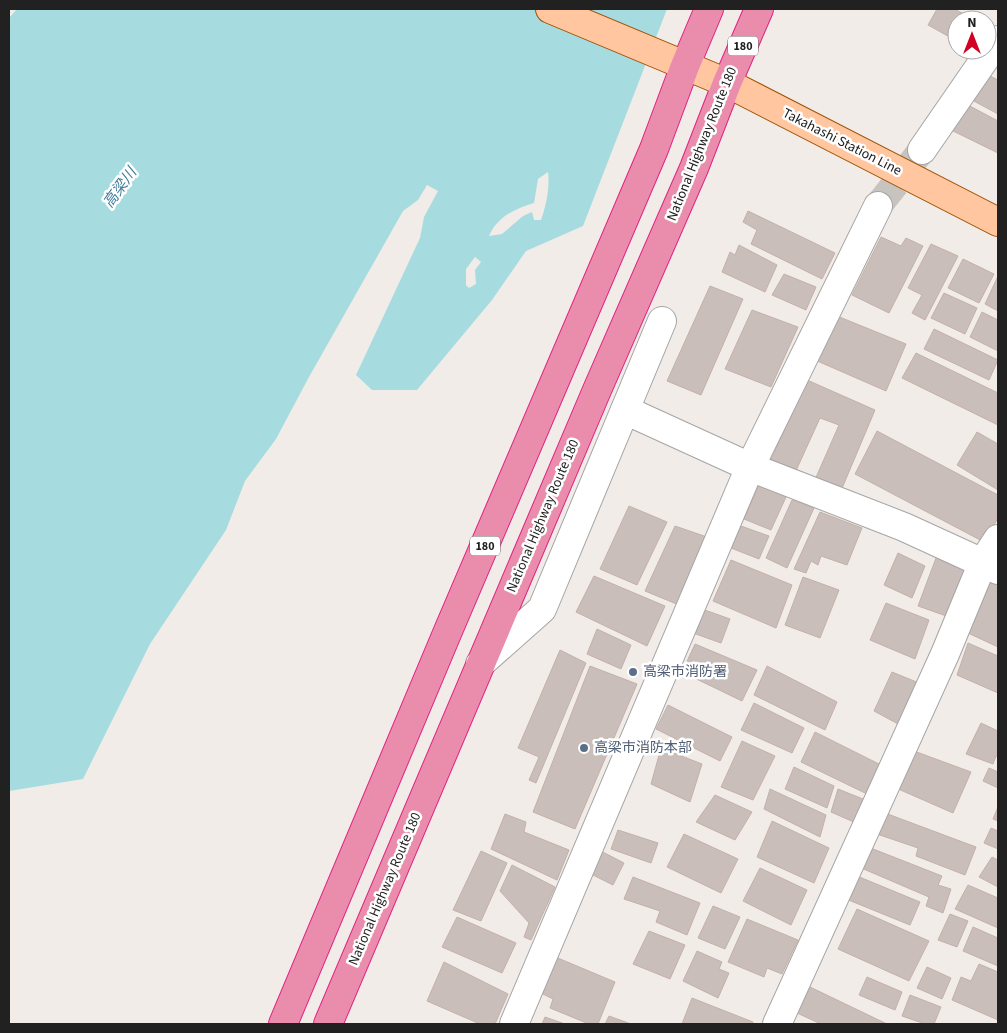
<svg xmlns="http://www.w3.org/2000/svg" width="1007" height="1033" viewBox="0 0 1007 1033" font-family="'Source Sans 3','Noto Sans JP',sans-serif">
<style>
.water{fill:#a6dce0;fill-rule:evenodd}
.building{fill:#cabeba;stroke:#c4b0a9}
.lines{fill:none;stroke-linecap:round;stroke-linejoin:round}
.minor-tunnel{stroke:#c7c3bf;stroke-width:28;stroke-dasharray:28 14;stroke-linecap:butt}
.minor-casing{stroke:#a5a5a5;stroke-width:30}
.major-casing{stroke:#9e5000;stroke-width:30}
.highway-casing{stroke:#e12282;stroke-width:30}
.minor{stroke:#fff;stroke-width:28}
.major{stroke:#ffc69f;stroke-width:28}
.highway{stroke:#ea8dad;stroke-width:28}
.service-dot{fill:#5c6f8a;stroke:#fff;stroke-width:2}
.labels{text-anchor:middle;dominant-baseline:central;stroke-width:5;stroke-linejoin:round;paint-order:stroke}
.shield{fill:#fff;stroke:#646464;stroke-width:1}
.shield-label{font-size:12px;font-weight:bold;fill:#212121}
.street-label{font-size:14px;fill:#212121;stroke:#fff}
.service-label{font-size:14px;fill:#4e5e75;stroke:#fff;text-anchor:start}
.water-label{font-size:15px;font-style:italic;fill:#417d9c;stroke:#fff}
</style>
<rect width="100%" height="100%" fill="#f1ece7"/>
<!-- water -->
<path class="water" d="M17,9h650l-84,217 -57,25 -34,49 -75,90h-45l-16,-15 64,-137 4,-21 14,-26 -11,-6 -9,15 -15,11 -94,166 -33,62 -31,42 -19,49 -76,114 -67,135 -74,12v-773zM548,172c2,16 -2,34 -7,48h-7l-2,-8 -9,4 -21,18 -13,2c9,-20 26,-27 45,-33l4,-24zM475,257l6,5 -6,8 1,14 -7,4 -3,-3v-16z"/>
<!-- building -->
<g class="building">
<path d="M937,9h17l20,10 -17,1v21l-29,-16z"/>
<path d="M986,74l12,6v34l-26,-14z"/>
<path d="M966,104l32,17v32l-47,-23z"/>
<path d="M748,211l87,42 -13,26 -71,-35 6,-14 -14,-8z"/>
<path d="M881,237l20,9 5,-8 17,8 -34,67 -37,-18z"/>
<path d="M931,244l27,12 -33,64 -13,-7 10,-18 -14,-7z"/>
<path d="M739,245l38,20 -12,27 -43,-20 8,-20 5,3z"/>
<path d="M963,259l31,15 -15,29 -31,-15z"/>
<path d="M784,274l32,13 -10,23 -34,-15z"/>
<path d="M998,276v35l-13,-7z"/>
<path d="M710,286l33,13 -42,96 -34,-14z"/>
<path d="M944,293l33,15 -12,26 -34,-16z"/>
<path d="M752,310l46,17 -27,60 -46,-18z"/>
<path d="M982,312l16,8v31l-28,-14z"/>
<path d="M837,316l69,28 -20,47 -71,-31z"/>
<path d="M934,329l64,31 -9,20 -65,-31z"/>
<path d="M916,353l82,40v32l-96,-47z"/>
<path d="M807,380l68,30 -35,83 -26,-11 25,-57 -19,-7 -26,57 -25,-11z"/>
<path d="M877,431l121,64v23l-14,24 -129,-68z"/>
<path d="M977,432l21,12v46l-41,-25z"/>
<path d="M759,485l27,12 -15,33 -27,-11z"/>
<path d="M792,500l22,8 -27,60 -21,-10z"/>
<path d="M629,506l38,16 -30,63 -37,-16z"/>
<path d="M820,512l42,16 -15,37 -26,-9 -3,9 -7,-4 -5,12 -12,-4z"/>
<path d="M675,526l35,12 -31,67 -34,-14z"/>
<path d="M741,526l28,10 -10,23 -28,-11z"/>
<path d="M898,553l27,13 -13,32 -28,-13z"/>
<path d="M936,558l33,14 -17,46 -34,-12z"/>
<path d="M731,560l61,25 -16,43 -63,-27z"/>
<path d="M594,576l71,30 -18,40 -71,-34z"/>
<path d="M803,577l36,13 -19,48 -35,-13z"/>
<path d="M988,578l10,4v65l-30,-14z"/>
<path d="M886,603l43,17 -14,39 -45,-19z"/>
<path d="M702,609l28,10 -9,24 -28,-10z"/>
<path d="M597,629l34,16 -10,24 -34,-15z"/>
<path d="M968,643l30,13v37l-41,-18z"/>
<path d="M695,644l62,26 -15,31 -60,-29z"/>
<path d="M560,650l26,13 -50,120 -7,-3 10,-23 -21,-9z"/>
<path d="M590,666l47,18 -62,145 -42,-17z"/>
<path d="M767,666l70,36 -12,28 -71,-35z"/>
<path d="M892,672l27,11 -19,42 -26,-14z"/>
<path d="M754,703l50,25 -12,25 -51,-23z"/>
<path d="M668,705l64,32 -12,24 -64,-32z"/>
<path d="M981,723l17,8v26l-2,-1 -3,8 -27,-10z"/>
<path d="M815,732l66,33 -14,29 -66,-32z"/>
<path d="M742,741l33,15 -22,44 -32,-13z"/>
<path d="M661,748l41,16 -12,38 -39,-18z"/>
<path d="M914,751l57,21 -18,41 -57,-25z"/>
<path d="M794,767l40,19 -7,22 -42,-19z"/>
<path d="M989,768l9,4v16l-15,-7z"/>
<path d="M770,789l56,26 -6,22 -56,-28z"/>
<path d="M838,789l25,10 -7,24 -25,-11z"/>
<path d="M715,795l37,17 -17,28 -39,-18z"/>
<path d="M998,807v14l-5,-2z"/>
<path d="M885,813l91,34 -11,28 -49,-19 2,-8 -41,-14z"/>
<path d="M505,814l21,8 -2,10 45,18 -12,30 -66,-31z"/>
<path d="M772,821l57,27 -15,35 -57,-26z"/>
<path d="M991,828l7,3v18l-14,-6z"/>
<path d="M618,830l40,13 -7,20 -40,-14z"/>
<path d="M684,834l54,25 -17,34 -54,-26z"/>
<path d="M868,847l74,29 -4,9 13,4 -8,24 -17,-7 3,-9 -70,-30z"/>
<path d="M597,849l27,14 -11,22 -28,-14z"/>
<path d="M481,851l26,12 -26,58 -28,-11z"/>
<path d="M992,857l6,3v27l-19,-10z"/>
<path d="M512,865l43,22 -24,53 -7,-3 5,-14 -29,-32z"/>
<path d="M760,868l47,22 -16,35 -48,-24z"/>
<path d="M857,876l63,26 -10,23 -64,-26z"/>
<path d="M633,877l67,26 -13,32 -31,-13 4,-11 -36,-12z"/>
<path d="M968,885l30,13v30l-43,-19z"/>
<path d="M713,906l27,11 -15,32 -27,-11z"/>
<path d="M857,909l72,32 -20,40 -71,-32z"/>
<path d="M950,914l18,7 -11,26 -19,-7z"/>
<path d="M457,917l59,26 -14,30 -60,-26z"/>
<path d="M747,919l51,21 -16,34 -15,-6 -3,9 -36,-15z"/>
<path d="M973,927l25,11v28l-35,-15z"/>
<path d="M649,931l36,14 -15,34 -37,-15z"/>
<path d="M697,951l25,11 -3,7 10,4 -11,25 -35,-17z"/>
<path d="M553,956l62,26 -17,42h-9l-39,-16 3,-9 -16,-8z"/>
<path d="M444,962l64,32 -13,30h-15l-53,-23z"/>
<path d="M979,964l19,8v48l-46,-20 9,-23 10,4z"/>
<path d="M927,967l24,11 -9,21 -25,-11z"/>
<path d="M867,977l35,15 -7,18 -36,-15z"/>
<path d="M810,987l77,37h-66l-24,-11z"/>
<path d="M910,995l31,12 -7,17h-9l-23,-8z"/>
<path d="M692,998l61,24 -1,2h-70z"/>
<path d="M609,1016l22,8h-26z"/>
<path d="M545,1017l20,7h-23z"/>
</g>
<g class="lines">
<!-- minor-tunnel -->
<path class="minor-tunnel" d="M878,206l44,-56"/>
<!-- minor casing -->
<g class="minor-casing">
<g id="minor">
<path d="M922,150l76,-110"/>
<path d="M625,410l125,57 154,60 94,43"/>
<path d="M480,664l62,-55 120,-288"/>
<path d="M514,1024l236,-557 128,-261"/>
<path d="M777,1024l168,-370 38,-92 15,-23"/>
</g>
</g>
<!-- major casing -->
<g class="major-casing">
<path id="major" d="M550,9l177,74 271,139"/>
</g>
<!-- highway casing -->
<g class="highway-casing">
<g id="highway">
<path d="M283,1024l165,-393 206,-482 31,-83 24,-57"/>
<path d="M328,1024l269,-634 97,-222 33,-85 32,-74"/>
</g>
</g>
<!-- minor -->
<use href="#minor" class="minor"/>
<!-- major -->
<use href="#major" class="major"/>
<!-- highway -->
<use href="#highway" class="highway"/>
</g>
<!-- markers -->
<g class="service-dot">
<circle cx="633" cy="672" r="5"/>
<circle cx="584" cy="748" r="5"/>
</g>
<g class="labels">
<!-- shield labels -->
<g class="shield">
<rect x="728" y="36.5" width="30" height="19" rx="4"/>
<rect x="470" y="536.5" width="30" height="19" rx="4"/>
</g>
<g class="shield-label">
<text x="743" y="46">180</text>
<text x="485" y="546">180</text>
</g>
<!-- street labels -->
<g class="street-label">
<text transform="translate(842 142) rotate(27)">Takahashi Station Line</text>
<text transform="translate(702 144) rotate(-68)">National Highway Route 180</text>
<text transform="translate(543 516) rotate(-67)">National Highway Route 180</text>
<text transform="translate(385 889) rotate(-67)">National Highway Route 180</text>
</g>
<!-- service labels -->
<g class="service-label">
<text x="643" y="672">高梁市消防署</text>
<text x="594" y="748">高梁市消防本部</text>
</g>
<!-- water labels -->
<g class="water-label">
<text transform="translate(120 188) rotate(-54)">高梁川</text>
</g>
</g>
<!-- border -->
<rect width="1007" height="1033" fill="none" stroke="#212121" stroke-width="20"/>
<!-- north arrow -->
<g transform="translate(972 35)"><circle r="24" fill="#ffffff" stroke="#a6a6a6"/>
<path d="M0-4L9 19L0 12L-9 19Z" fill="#d20022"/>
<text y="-8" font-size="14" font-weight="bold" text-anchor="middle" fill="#212121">N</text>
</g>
</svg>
